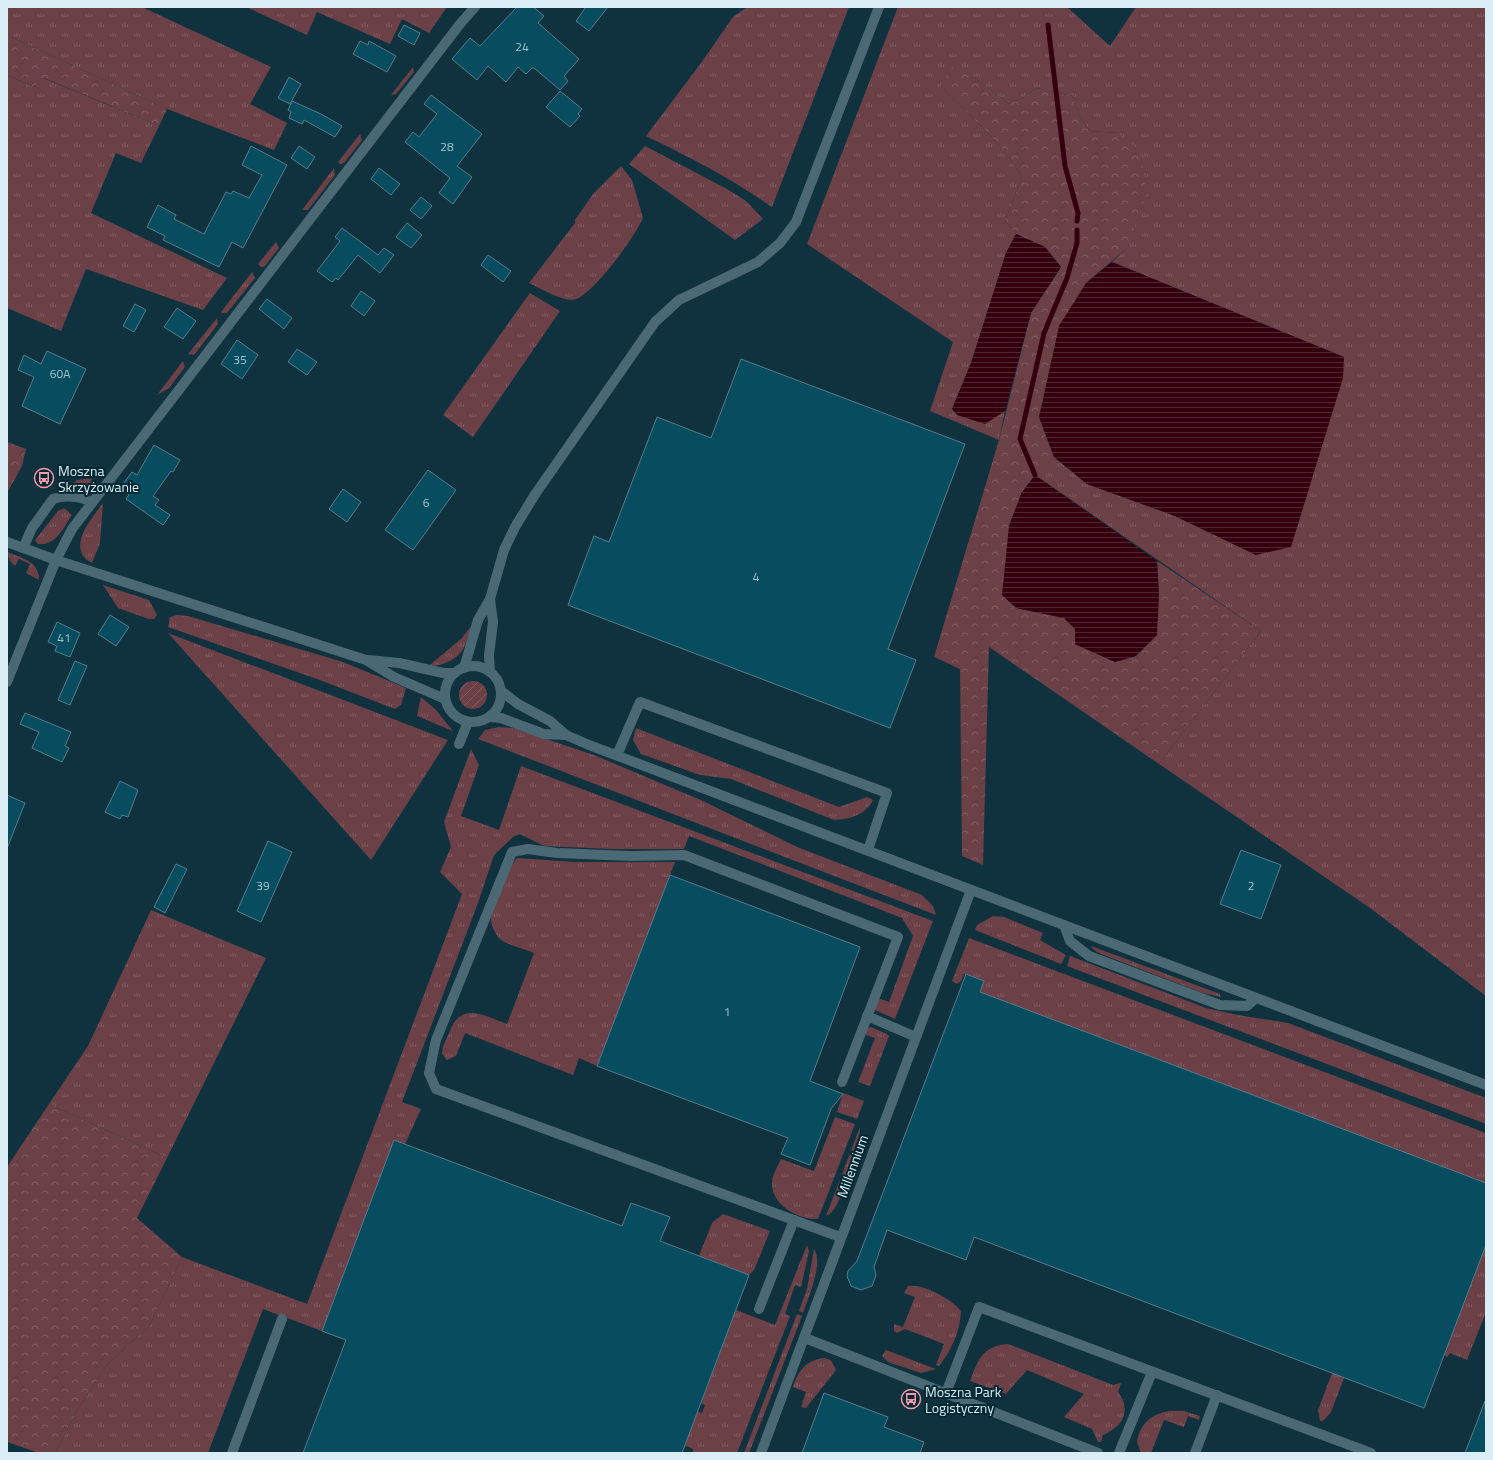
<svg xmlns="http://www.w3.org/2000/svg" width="1493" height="1460" viewBox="0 0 1493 1460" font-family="'Titillium Web',sans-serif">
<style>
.grass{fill:url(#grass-tufts)}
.forest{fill:url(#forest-crowns)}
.garden{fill:url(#garden-furrows)}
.water{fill:url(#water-rules)}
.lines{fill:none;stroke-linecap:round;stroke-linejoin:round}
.stream{stroke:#34000e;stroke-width:5}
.building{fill:#084c60;stroke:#597c8a}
.minor{stroke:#4b6974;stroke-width:10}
.labels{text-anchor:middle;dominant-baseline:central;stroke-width:4;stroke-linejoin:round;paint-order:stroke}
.number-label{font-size:12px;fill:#a6c5d0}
.poi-label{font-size:14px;fill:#daedf5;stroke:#032833;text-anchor:start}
.street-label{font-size:14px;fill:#daedf5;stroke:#032833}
</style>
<defs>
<pattern id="grass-tufts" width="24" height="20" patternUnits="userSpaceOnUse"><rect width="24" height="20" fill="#6c4047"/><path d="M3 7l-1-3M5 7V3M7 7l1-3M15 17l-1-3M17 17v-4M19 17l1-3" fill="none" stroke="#805c62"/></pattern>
<pattern id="forest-crowns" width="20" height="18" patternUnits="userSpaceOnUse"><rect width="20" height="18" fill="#6c4047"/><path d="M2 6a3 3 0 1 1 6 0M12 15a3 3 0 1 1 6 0" fill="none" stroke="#805c62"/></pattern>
<pattern id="garden-furrows" width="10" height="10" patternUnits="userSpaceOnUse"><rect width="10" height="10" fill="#6c4047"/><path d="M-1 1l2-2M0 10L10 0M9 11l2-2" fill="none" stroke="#805c62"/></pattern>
<pattern id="water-rules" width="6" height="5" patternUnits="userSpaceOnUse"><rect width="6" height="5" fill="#34000e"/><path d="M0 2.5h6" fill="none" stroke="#512632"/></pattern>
</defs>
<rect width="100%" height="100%" fill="#0f323e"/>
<!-- grass -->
<g class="grass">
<path d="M7,7h135l129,60 -21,37 37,19 -13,27 -107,-41 -160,-74z"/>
<path d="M246,7h201l-18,26 -27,-14 -12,25 -73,-32 -10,23z"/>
<path d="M747,7h102l-77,200c-40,-28 -82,-50 -126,-71l55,-73 32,-46z"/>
<path d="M898,7h169l43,39 26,-39h350v989l-116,-88 -211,-144 102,-133 -226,-156 19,-18 33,27 88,32 81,39 88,-198 -232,-95 15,-14 -10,-115 -27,-2 -11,-16 -6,-19 -37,-8 -13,10 -14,6 -35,-27 -33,9c28,30 60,55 81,91l-17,44 11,13 -10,19 -35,110 -19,46 33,14 20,-12 -6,29 -69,-29 23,-69 -146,-98z"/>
<path d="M413,67l1,5 -18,22 -5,1z"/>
<path d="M7,75l27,12 9,-9 116,48 -18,37 -25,-10 -25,60 136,65 -24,32 -117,-41 -25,62 -54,-23z"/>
<path d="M360,134l2,6 -18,23 -4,1 -2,-2z"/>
<path d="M645,146l82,43 19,12 17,18 -28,21 -106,-76z"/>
<path d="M621,166l11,14 11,38c-7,17 -53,82 -71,82 -12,0 -32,-12 -43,-17l46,-60v-3l18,-26z"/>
<path d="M334,168l1,7 -27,35h-6z"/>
<path d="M276,242l3,6 -15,19h-3l-3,-3z"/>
<path d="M252,272l3,6 -28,35h-5l-1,-1z"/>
<path d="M530,293l30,18 -87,126 -30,-22z"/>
<path d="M217,318l1,6 -24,31 -6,-1z"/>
<path d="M183,361l2,6 -16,21 -12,7z"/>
<path d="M85,479h6l5,4 -11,8h-13v-6l5,-5z"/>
<path d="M103,503l-3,40 -8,20c-27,-14 -1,-44 11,-60z"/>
<path d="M64,508l8,7c-9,13 -16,31 -34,29l-3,-4 23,-29z"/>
<path d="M7,552c15,6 32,9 32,28l-13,-7 4,-9 -11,-5 -4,7 -5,-5z"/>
<path d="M103,585l46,15 8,15 -3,4h-5l-31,-11z"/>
<path d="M177,615l11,1 155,46 63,26 -5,17 -6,4 -78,-30 -149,-52 2,-10z"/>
<path d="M471,626c-4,17 -8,31 -26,37 -4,2 -10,3 -15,2l32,-27z"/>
<path d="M168,633l280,107 -77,120z"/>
<path d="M421,697l15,13 17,21 -36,-15z"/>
<path d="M499,727l14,1 81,27 109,46 94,46 125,48 11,11 3,9 -458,-176 7,-9z"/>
<path d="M636,728l203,79 28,-10 6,3c-8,15 -22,19 -39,20l-103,-41 -31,-4 -59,-21 -8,-14z"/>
<path d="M471,749l8,16 -18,51 38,14 22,-64 412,155 -38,98 -20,-9 3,-12 11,4 24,-66 -11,-18 -213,-82 -5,13h-74l-66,-3 -24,-12 -7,3 -19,18 -16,48 -76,199 19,7 -16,35 -11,-4 -72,191 -59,-22 -55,144h-153l24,-46 29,-43 42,-39 32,-68 125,47 155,-410 -22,-22 11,-25 -7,-25z"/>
<path d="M517,858l59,4h99l-78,204 -18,-8 -6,17 -108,-42 -9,23 -9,4 -5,-6c0,-8 5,-16 8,-23 11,-30 35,-15 57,-7l27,-71c-8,-4 -28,-8 -34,-14 -4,-4 -9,-13 -9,-19 1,-16 15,-49 26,-62z"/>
<path d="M151,910l115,48 -99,200 -118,-54 39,-58z"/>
<path d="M993,916l11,1 39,16 -3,7 26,15 -5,9 -86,-34 2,-5z"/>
<path d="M969,938l517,195v50l-506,-191 3,-11 -19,-7 -3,7 -4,3 -5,-3z"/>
<path d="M1091,946l129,48 1,3 -18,-4 -102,-39 -7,-4z"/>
<path d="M1070,956l136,52 32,7 50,8 198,75v26l-419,-158z"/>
<path d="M871,1027l16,7 2,2 -19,50 -12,-4 17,-44 -12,-4 3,-5z"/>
<path d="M843,1093l21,8 -7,18 -20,-7z"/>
<path d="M835,1117l20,7 -37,95c-19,1 -47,-14 -46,-36 0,-8 6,-17 9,-24l33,12z"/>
<path d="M860,1127c1,5 -4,17 -6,23 -4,14 -13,62 -28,66z"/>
<path d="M723,1214l47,17 -16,39 -5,5 -50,-19 13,-33z"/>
<path d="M807,1245l2,6 -8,36 -6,-2 -10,29 5,2 -53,137h-44v-4l-9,-4 13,-34 5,2 3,-8 -4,-2 35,-93 39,15z"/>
<path d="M1486,1245v67l-19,48 -17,-7 -3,4 -3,-2z"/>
<path d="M814,1249c10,14 -6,49 -11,64l-4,-2 8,-22z"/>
<path d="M908,1286c16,-2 43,13 53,25 -1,20 -9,39 -22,55l-3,-1 8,-21 -39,-15 -8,4 -3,-2v-7l9,3 12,-30 -11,-4z"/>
<path d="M797,1314l5,2 -53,137h-5z"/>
<path d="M1008,1344l105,41 8,-2 -3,9c14,18 5,35 -15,43l-2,7h-3l-6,-13 -28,-12 20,-23 -57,-24 -21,24 -36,-13c8,-22 13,-35 38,-37z"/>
<path d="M886,1350l50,19 -15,4 -33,-11 -6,-6z"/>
<path d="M824,1358l7,2 5,10 -30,38 -5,-1 5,-15 -13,-5c5,-16 13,-27 31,-29z"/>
<path d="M1332,1373l12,5 -13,34 -8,9h-3l-2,-11z"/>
<path d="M1169,1411h15l16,5 -1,4 -11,-4 -4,11 -20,-7 -13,33h-10l-4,-11c3,-18 14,-28 32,-31z"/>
</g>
<!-- forest -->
<g class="forest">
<path d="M7,35l160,74 -8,17 -115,-48 -10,9 -27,-12z"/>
<path d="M951,67l23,10 35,27 14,-6 13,-10 37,8 6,19 11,16 27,2 23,18 7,41 -20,56 -41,35 -47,134 15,40 -32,35 -13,34 7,82 48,10 11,11v15l40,18 21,-6 23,-61 -2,-34 104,70 -102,133 -170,-117 -6,218 -21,-9 -2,-187 -26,-12 65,-217 32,-127 30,-46 -16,-20 -29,-13 -11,-13 17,-44c-21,-36 -53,-61 -81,-91z"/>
<path d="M7,442l19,7 -4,17 -15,27z"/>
<path d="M49,1104l118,54 -30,60 45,39 -32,68 -42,39 -29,43 -24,46h-16l-32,-11v-275z"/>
</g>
<!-- garden -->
<circle class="garden" cx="473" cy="695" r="14"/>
<!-- water -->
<g class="water">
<path d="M1016,234l29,13 16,20 -30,46 -26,98 -20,13 -28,-9 -5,-6 19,-46 35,-110z"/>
<path d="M1112,262l232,95 -1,21 -52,169 -35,8 -81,-39 -88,-32 -33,-27 -15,-40 20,-91 27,-43z"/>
<path d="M1035,475l122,86 2,34 -2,40 -21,21 -21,6 -40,-18v-15l-11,-11 -48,-10 -14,-13 7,-69 13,-34z"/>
</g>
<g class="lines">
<!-- stream -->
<g class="stream">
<path d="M1048,25l17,141 13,47 -1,8"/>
<path d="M1035,475l-15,-36 24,-106 23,-55 10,-35v-13"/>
</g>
</g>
<!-- building -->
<g class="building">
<path d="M517,7h16l11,9 -6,7 41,36 -15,17 4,5 -8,9 -26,-22h-2l-6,6 -8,-7 -12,15 -18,-16 -11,14 -25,-21 18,-21 10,8z"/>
<path d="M586,7h22l-19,24 -13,-10z"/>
<path d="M404,25l16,8 -6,12 -16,-9z"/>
<path d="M360,41l8,4 1,-4 27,15 -9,16 -34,-18z"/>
<path d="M289,77l12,7 -11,20 -12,-6z"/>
<path d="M560,91l22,18 -4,5 2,2 -10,11 -24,-20z"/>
<path d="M431,95l51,39 -25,32 15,11 -19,27 -14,-11 11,-15 -45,-36 8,-10 6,5 18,-23 -13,-10z"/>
<path d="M292,101l29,13 21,12 -7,11 -31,-17 -2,4 -13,-6 2,-6 -3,-2z"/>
<path d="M251,146l36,19 -44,83 -11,-6 -13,25 -56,-27 2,-4 -18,-9 11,-22 18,10 -2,4 30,15 22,-42 5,2 2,-3 16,7 13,-23 -20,-10z"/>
<path d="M299,146l16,11 -8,12 -16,-11z"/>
<path d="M379,168l21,16 -9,11 -20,-16z"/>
<path d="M421,197l11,9 -11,13 -11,-9z"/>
<path d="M407,223l15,12 -11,13 -15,-11z"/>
<path d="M342,228l36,27 6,-7 10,7 -14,18 -22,-18 -20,25 -2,-2 -4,4 -15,-11 23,-30 -5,-4z"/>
<path d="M488,255l23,16 -8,11 -22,-17z"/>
<path d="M361,291l14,10 -11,15 -13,-10z"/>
<path d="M267,299l25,19 -8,11 -25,-20z"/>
<path d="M135,304l11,6 -12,22 -11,-6z"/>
<path d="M177,308l19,13 -13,18 -19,-12z"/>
<path d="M237,340l21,15 -16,24 -21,-15z"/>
<path d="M297,349l20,13 -10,13 -19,-13z"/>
<path d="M47,351l39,18 -26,55 -38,-18 12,-29 -16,-7 6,-15 17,9z"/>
<path d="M741,359l224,85 -77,205 28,11 -26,68 -322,-123 26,-69 15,6 48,-125 54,21z"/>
<path d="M154,445l26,15 -7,12 -2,-1 -18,25 6,4 -4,5 15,10 -7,10 -37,-26 3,-4 -9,-7 12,-16 5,3z"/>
<path d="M428,470l28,20 -43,60 -28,-20z"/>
<path d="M343,489l18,13 -14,20 -18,-13z"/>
<path d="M110,615l19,12 -13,19 -18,-12z"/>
<path d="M57,622l23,11 -10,24 -15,-6 2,-5 -9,-4z"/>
<path d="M75,661l12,5 -17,39 -12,-5z"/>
<path d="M25,713l46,19 -6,14 4,2 -7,14 -30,-14 7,-16 -19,-8z"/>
<path d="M120,781l18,9 -10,27 -6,-2 -2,4 -15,-7z"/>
<path d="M7,795l18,8 -17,43h-1z"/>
<path d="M268,841l24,11 -31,70 -24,-11z"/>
<path d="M1241,850l40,15 -20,54 -41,-15z"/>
<path d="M176,864l11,5 -22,44 -11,-6z"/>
<path d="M670,875l190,72 -50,134 33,13 -12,15 -21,56 -29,-11 7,-16 -191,-72z"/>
<path d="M966,974l18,7 -4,11 506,191v62l-62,163 -450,-171 -8,23 -79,-30 -13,37 2,8 -4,11 -11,4 -10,-4 -4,-10 1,-5 9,-10z"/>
<path d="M394,1140l228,86 9,-23 39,14 -10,24 89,34 -67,178h-379l43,-113 -24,-9z"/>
<path d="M824,1393l64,24 -4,10 40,15 -4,11h-118z"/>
<path d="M1485,1401l1,52h-21z"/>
</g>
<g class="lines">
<!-- minor -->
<g class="minor">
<path d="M7,542l49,18 310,100 28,17 51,22"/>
<path d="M23,548l9,-20 21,-29c11,-4 28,-3 38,3"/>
<path d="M490,599l3,23 -4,33 1,17"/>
<path d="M368,660l31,3 44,10h12"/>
<circle cx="473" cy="694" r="28"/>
<path d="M464,668l14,-48 12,-21 14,-49 11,-23 21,-34 119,-171 24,-22 79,-38 22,-19 16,-21 83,-215"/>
<path d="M7,682l49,-122 16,-31 388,-505 15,-17"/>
<path d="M501,691l17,13 32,17 16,14 23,10 897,340"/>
<path d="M489,717l12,1 43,16 22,1"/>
<path d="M459,744l9,-22"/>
<path d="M617,755l23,-53 247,91 -19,57"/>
<path d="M1064,925l6,16 19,15 131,49 27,1 9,-8"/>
<path d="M867,1016l49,21"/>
<path d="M840,1237l-404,-148 -7,-16 7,-33 76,-188 16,-3 29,4 74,3 53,-1 214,82 -56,145"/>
<path d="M759,1309l35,-89"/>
<path d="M805,1338l293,115"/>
<path d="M946,1393l33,-86 392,146"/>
<path d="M232,1453l50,-134"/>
<path d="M761,1453l210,-563"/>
<path d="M1119,1453l33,-81"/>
<path d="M1195,1453l22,-58"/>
</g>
</g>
<!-- icons -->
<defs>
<g id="bus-ring" transform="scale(1)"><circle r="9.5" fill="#032833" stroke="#f39aa8" stroke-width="1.5"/><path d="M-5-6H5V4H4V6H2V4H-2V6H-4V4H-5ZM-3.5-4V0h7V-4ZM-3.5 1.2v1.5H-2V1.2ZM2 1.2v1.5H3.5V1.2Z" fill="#f39aa8"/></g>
</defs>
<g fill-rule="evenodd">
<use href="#bus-ring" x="44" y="478"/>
<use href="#bus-ring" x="911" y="1399"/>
</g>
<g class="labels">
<!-- number labels -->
<g class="number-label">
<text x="522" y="46">24</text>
<text x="447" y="146">28</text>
<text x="240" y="359">35</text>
<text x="60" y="373">60A</text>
<text x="426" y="502">6</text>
<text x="756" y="576">4</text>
<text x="64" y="637">41</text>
<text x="263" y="885">39</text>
<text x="1251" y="885">2</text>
<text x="727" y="1011">1</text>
</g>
<!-- poi labels -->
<g class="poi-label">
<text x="58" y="470">Moszna<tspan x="58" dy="16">Skrzyżowanie</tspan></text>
<text x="925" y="1391">Moszna Park<tspan x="925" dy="16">Logistyczny</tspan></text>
</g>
<!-- street labels -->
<g class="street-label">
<text transform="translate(852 1166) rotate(-70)">Millennium</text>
</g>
</g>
<!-- border -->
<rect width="1493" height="1460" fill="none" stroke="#daedf5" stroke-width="16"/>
</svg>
